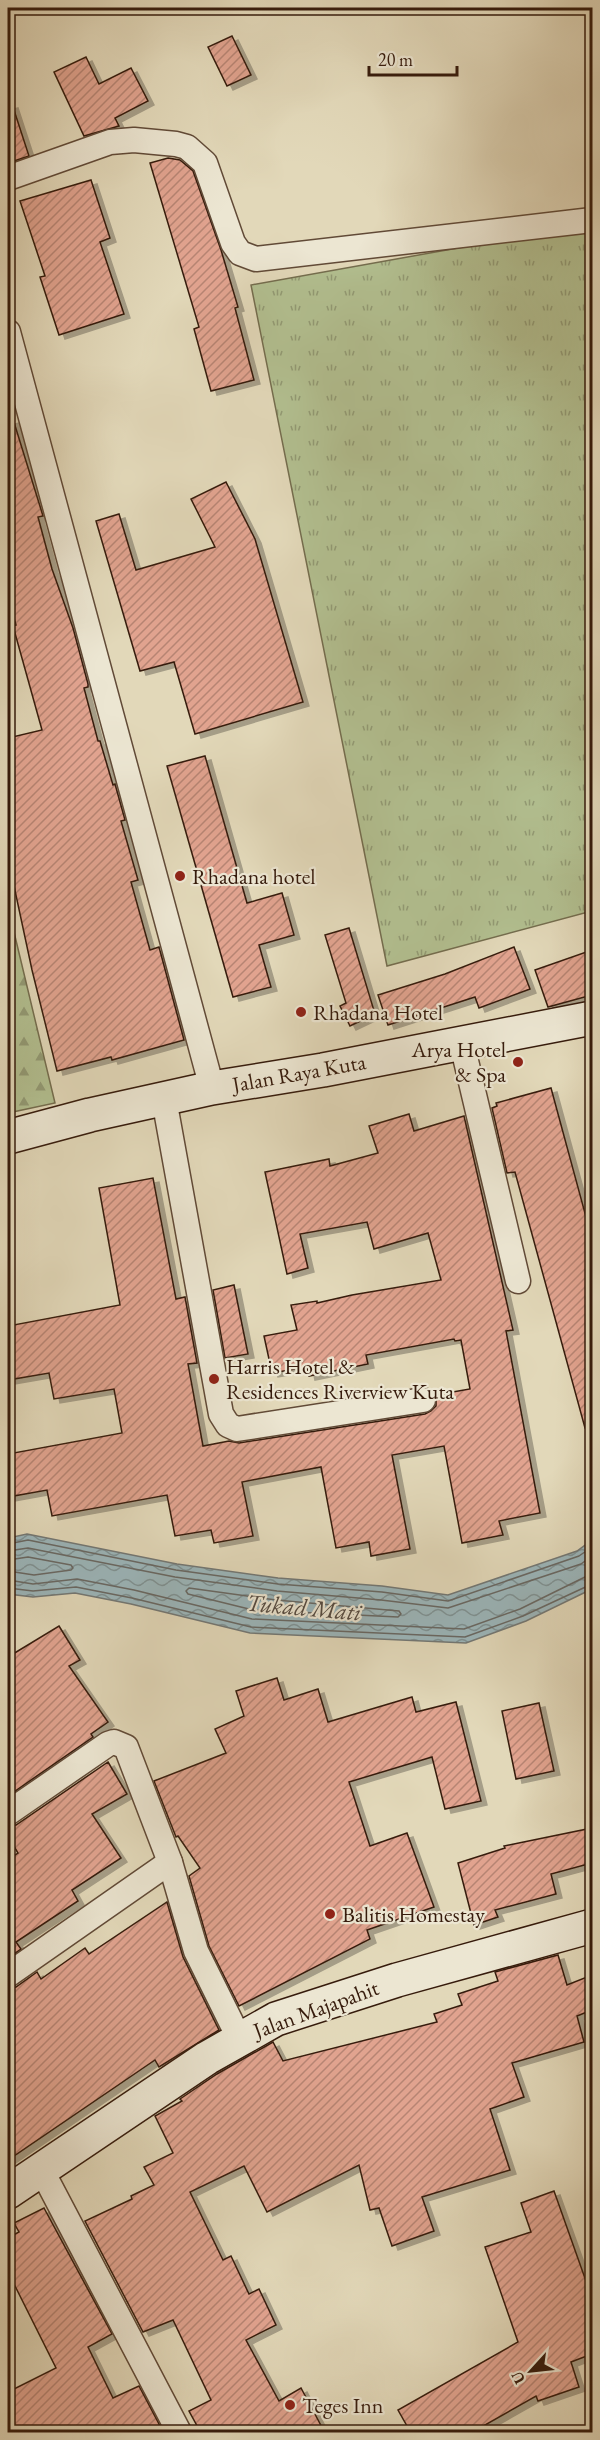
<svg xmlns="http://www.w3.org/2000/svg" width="600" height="2440" viewBox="0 0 600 2440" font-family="'EB Garamond',serif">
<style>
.grass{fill:url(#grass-tufts);stroke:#746d4e;stroke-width:1.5}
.forest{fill:url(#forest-firs);stroke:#746d4e;stroke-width:1.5}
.water{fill:url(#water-waves);stroke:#737875;stroke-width:1.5}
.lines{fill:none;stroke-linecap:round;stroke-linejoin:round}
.shore{stroke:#686864;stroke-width:1.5}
.building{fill:url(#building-hatch);stroke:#361b0c;stroke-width:1.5;filter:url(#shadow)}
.street-casing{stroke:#614a37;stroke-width:27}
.secondary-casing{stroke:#361b0c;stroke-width:36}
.street{stroke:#ece6d2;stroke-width:24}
.secondary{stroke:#ece6d2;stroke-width:33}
.poi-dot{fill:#8f2418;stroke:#ece6d2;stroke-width:2}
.labels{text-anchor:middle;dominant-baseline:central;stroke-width:4.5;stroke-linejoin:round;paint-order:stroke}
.poi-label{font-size:22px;fill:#361b0c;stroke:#ece6d2;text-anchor:start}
.street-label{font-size:22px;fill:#361b0c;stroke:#ece6d2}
.water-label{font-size:24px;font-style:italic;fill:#544a41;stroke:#ece6d2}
</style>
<defs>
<pattern id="grass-tufts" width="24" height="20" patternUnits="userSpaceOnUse" patternTransform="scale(1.5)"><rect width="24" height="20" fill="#b2bf90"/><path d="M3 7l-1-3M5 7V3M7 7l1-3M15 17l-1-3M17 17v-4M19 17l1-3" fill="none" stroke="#929a74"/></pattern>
<pattern id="forest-firs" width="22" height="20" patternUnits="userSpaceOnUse" patternTransform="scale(1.5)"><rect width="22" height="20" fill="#b2bf90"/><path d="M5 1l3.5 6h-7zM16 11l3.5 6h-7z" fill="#929a74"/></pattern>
<pattern id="water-waves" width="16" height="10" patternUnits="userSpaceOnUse" patternTransform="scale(1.5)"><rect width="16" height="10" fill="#9bb6bb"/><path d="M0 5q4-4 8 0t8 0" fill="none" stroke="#7f9396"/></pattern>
<pattern id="building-hatch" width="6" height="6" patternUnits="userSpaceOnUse" patternTransform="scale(1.5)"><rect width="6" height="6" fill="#e1a38f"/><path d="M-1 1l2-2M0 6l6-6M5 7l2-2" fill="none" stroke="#b78473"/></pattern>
<filter id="shadow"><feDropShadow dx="6" dy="4" stdDeviation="0" flood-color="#0004"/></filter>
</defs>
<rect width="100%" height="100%" fill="#e2d8b9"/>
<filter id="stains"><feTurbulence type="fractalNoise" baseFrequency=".00333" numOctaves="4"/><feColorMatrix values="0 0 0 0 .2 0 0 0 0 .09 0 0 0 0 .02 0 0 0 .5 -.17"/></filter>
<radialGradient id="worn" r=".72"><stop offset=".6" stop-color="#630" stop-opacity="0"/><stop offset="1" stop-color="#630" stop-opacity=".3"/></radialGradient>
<!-- grass -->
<path class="grass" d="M592,224v687l-205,55 -136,-681z"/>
<!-- forest -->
<path class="forest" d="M8,907l47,196 -47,10z"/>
<!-- water -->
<path class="water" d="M27,1534l150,30 101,14 104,8 66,9 129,-44 15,-11v49l-66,32 -60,22 -216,-10 -119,-29 -56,-11 -42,4 -25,-3v-56z"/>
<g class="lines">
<!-- shore -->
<g class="shore">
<path d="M8,1544l20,-4 148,30 102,14 104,8 66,9 131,-45 13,-9"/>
<path d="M8,1551l20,-3 147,29 102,14 104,9 67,8 133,-44 11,-8"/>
<path d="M8,1560l20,-3 43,8 2,3 -2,2 -37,5 -26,-4"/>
<path d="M8,1580l25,4 44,-5 57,11 118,29 212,10 56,-20 65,-32 7,-1"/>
<path d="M8,1588l25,3 43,-4 56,11 119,29 214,10 58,-21 69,-32"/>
<path d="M189,1588l87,12 123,11 2,3 -3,3 -145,-7 -65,-16 -2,-3z"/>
</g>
</g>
<!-- building -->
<g class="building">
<path d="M232,36l19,39 -24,11 -19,-39z"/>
<path d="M86,57l13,27 32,-16 17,33 -33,17 4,8 -35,10 -30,-64z"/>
<path d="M12,104l17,52 -21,7v-58z"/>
<path d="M168,158l12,2 13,11 28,79 17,57 -3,1 19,72 -43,11 -17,-62 5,-2 -49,-164z"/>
<path d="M91,180l19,58 -10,4 24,72 -65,21 -19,-58 5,-1 -25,-75z"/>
<path d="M13,419l30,97 -5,1 14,52 21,59 15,56v3l-4,1 14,53h2l13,44 2,-1 10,36 -4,1 17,59 -7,2 19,68 9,-3 25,93 -72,20 -1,-3 -54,14 -25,-101 -24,-112v-120l34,-8 -29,-104 3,-1 -8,-27v-178z"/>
<path d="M226,482l29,57 48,163 -108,32 -21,-72 -34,9 -44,-150 23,-7 17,56 79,-23 -24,-48z"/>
<path d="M205,756l42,147 35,-10 12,42 -35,10 12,42 -38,10 -66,-231z"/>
<path d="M349,928l26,86 -25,12 -10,-20 6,-3 -21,-68z"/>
<path d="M514,947l16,42 -51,19 -4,-11 -87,28 -10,-30 67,-21z"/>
<path d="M592,950v45l-44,12 -13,-37z"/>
<path d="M551,1088l41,151v188l-7,1 -70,-256 -8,1 -15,-65 5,-2 -1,-3z"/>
<path d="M409,1114l5,17 50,-15 49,214 -7,1 34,182 -41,8 4,14 -41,8 -18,-97 -52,9 18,94 -39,7 -2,-14 -33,6 -15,-81 -79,15 11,54 -39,7 -3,-13 -36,6 -8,-41 -115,21 -5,-26 -39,7v-43l114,-21 -8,-44 -60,10 -5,-26 -41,7v-54l112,-21 -21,-117 54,-10 23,121 9,-2 12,66 -9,1 15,82 26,-5 10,2 186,-29 6,-3 5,-5v-11l34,-6 -9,-49 -6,1 -1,-2 -88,16 2,9 -59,12 -2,-9 -35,6 -8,-37 33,-6 -6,-25 26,-4v2l35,-8 89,-15 -13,-47 -54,16 -7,-27 -67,12 8,34 -21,6 -22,-102 64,-13 1,7 48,-13 -9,-27z"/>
<path d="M234,1285l14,69 -23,4 -12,-68z"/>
<path d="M59,1626l21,34 -11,6 39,56 -17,12 2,3 -85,59v-139z"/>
<path d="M277,1678l7,22 34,-11 10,33 84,-25 4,15 40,-10 25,99 -36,8 -13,-52 -83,25 21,64 37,-13 27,74 -67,23 3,9 -131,67 -30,-60 -20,-70 11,-8 -22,-32 -2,1 -22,-56 72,-28 -11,-24 29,-13 -8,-25z"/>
<path d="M539,1703l15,68 -38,8 -14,-68z"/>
<path d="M108,1762l19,32 -35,20 29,44 -49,32 6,11 -62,41 5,7 -13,9v-98l10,-7 -10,-17v-9l8,-2z"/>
<path d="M592,1828v35l-41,11 5,20 -61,16 3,7 -24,8 -16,-62 47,-15 -1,-2z"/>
<path d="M167,1902l16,55 36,73 -60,37 -4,-7 -147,100v-171l8,-2 21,-15 4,7 44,-31 4,6z"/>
<path d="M558,1955l9,30 25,-10v35l-15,6 7,26 -72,21 12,34 -34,12 20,61 -88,27 12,34 -42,15 -13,-38 -9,2 -11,-45 -92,47 -23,-46 -54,26 33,68 8,-4 18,38 10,-5 17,36 -30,15 33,61 22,-13 24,45h-124l-12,-22 22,-11 -38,-80 -30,12 -58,-111 47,-22 -1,-3 23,-11 -10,-18 29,-14 -18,-37 27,-15 -2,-2 37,-25 56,-32 10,19 154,-39 -3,-8 28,-9 -4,-11 40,-13 -3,-9z"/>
<path d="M554,2191l38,107v56l-21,8 8,25 -41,14 -2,-5 -65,37h-60l-13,-23 120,-68 -33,-95 46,-15 -10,-29z"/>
<path d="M44,2208l68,126 -24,13 25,51 26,-12 21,40 -13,7h-139v-41l48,-24 -48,-96v-34l11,-6 -5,-9z"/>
</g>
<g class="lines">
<!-- street casing -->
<g class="street-casing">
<g id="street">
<path d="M8,178l102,-36 24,-2 42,4 11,3 18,16 28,80 7,10 16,6 336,-39"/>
<path d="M8,332l204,756"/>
<path d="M462,1044l56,237"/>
<path d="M164,1099l57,315 7,11 9,4 186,-29"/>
<path d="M8,1813l100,-69 6,-2 12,5 44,115 26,89 43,87"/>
<path d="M8,1975l162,-113"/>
<path d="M41,2169l138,263"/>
</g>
</g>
<!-- secondary casing -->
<g class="secondary-casing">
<g id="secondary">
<path d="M8,1137l82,-22 122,-27 111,-18 269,-52"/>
<path d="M8,2192l199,-134 69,-39 121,-39 195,-54"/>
</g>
</g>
<!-- street -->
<use href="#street" class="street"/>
<!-- secondary -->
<use href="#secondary" class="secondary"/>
</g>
<!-- markers -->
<g class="poi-dot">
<circle cx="180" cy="876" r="6"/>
<circle cx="301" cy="1012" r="6"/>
<circle cx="518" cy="1062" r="6"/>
<circle cx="214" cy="1379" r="6"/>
<circle cx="330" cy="1914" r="6"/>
<circle cx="290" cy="2405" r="6"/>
</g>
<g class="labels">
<!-- poi labels -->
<g class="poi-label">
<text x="192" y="876">Rhadana hotel</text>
<text x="313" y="1012">Rhadana Hotel</text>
<text x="506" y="1049" text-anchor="end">Arya Hotel<tspan x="506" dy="25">&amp; Spa</tspan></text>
<text x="226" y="1366">Harris Hotel &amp;<tspan x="226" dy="25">Residences Riverview Kuta</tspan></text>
<text x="342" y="1914">Balitis Homestay</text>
<text x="302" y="2405">Teges Inn</text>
</g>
<!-- street labels -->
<g class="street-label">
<text transform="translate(299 1073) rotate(-10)">Jalan Raya Kuta</text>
<text transform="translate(316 2009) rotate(-20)">Jalan Majapahit</text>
</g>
<!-- water labels -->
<g class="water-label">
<text transform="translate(304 1607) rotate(5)">Tukad Mati</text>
</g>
</g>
<!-- margin -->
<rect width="600" height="2440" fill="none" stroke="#e2d8b9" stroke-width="30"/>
<rect x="9" y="9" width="582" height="2422" fill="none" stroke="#361b0c" stroke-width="3"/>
<rect x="15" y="15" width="570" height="2410" fill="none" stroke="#361b0c" stroke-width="1.5"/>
<!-- north arrow -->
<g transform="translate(531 2371) rotate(243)" stroke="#ece6d2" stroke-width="4.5" paint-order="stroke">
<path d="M0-4.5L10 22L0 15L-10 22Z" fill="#361b0c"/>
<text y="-9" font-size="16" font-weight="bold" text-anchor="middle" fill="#361b0c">U</text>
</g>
<!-- scale -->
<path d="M369 66v9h88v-9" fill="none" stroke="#361b0c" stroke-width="3"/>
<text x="378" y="66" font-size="18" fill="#361b0c" stroke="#ece6d2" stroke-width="4.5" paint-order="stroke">20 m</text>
<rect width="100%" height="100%" filter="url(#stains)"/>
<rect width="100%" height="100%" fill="url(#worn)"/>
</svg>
